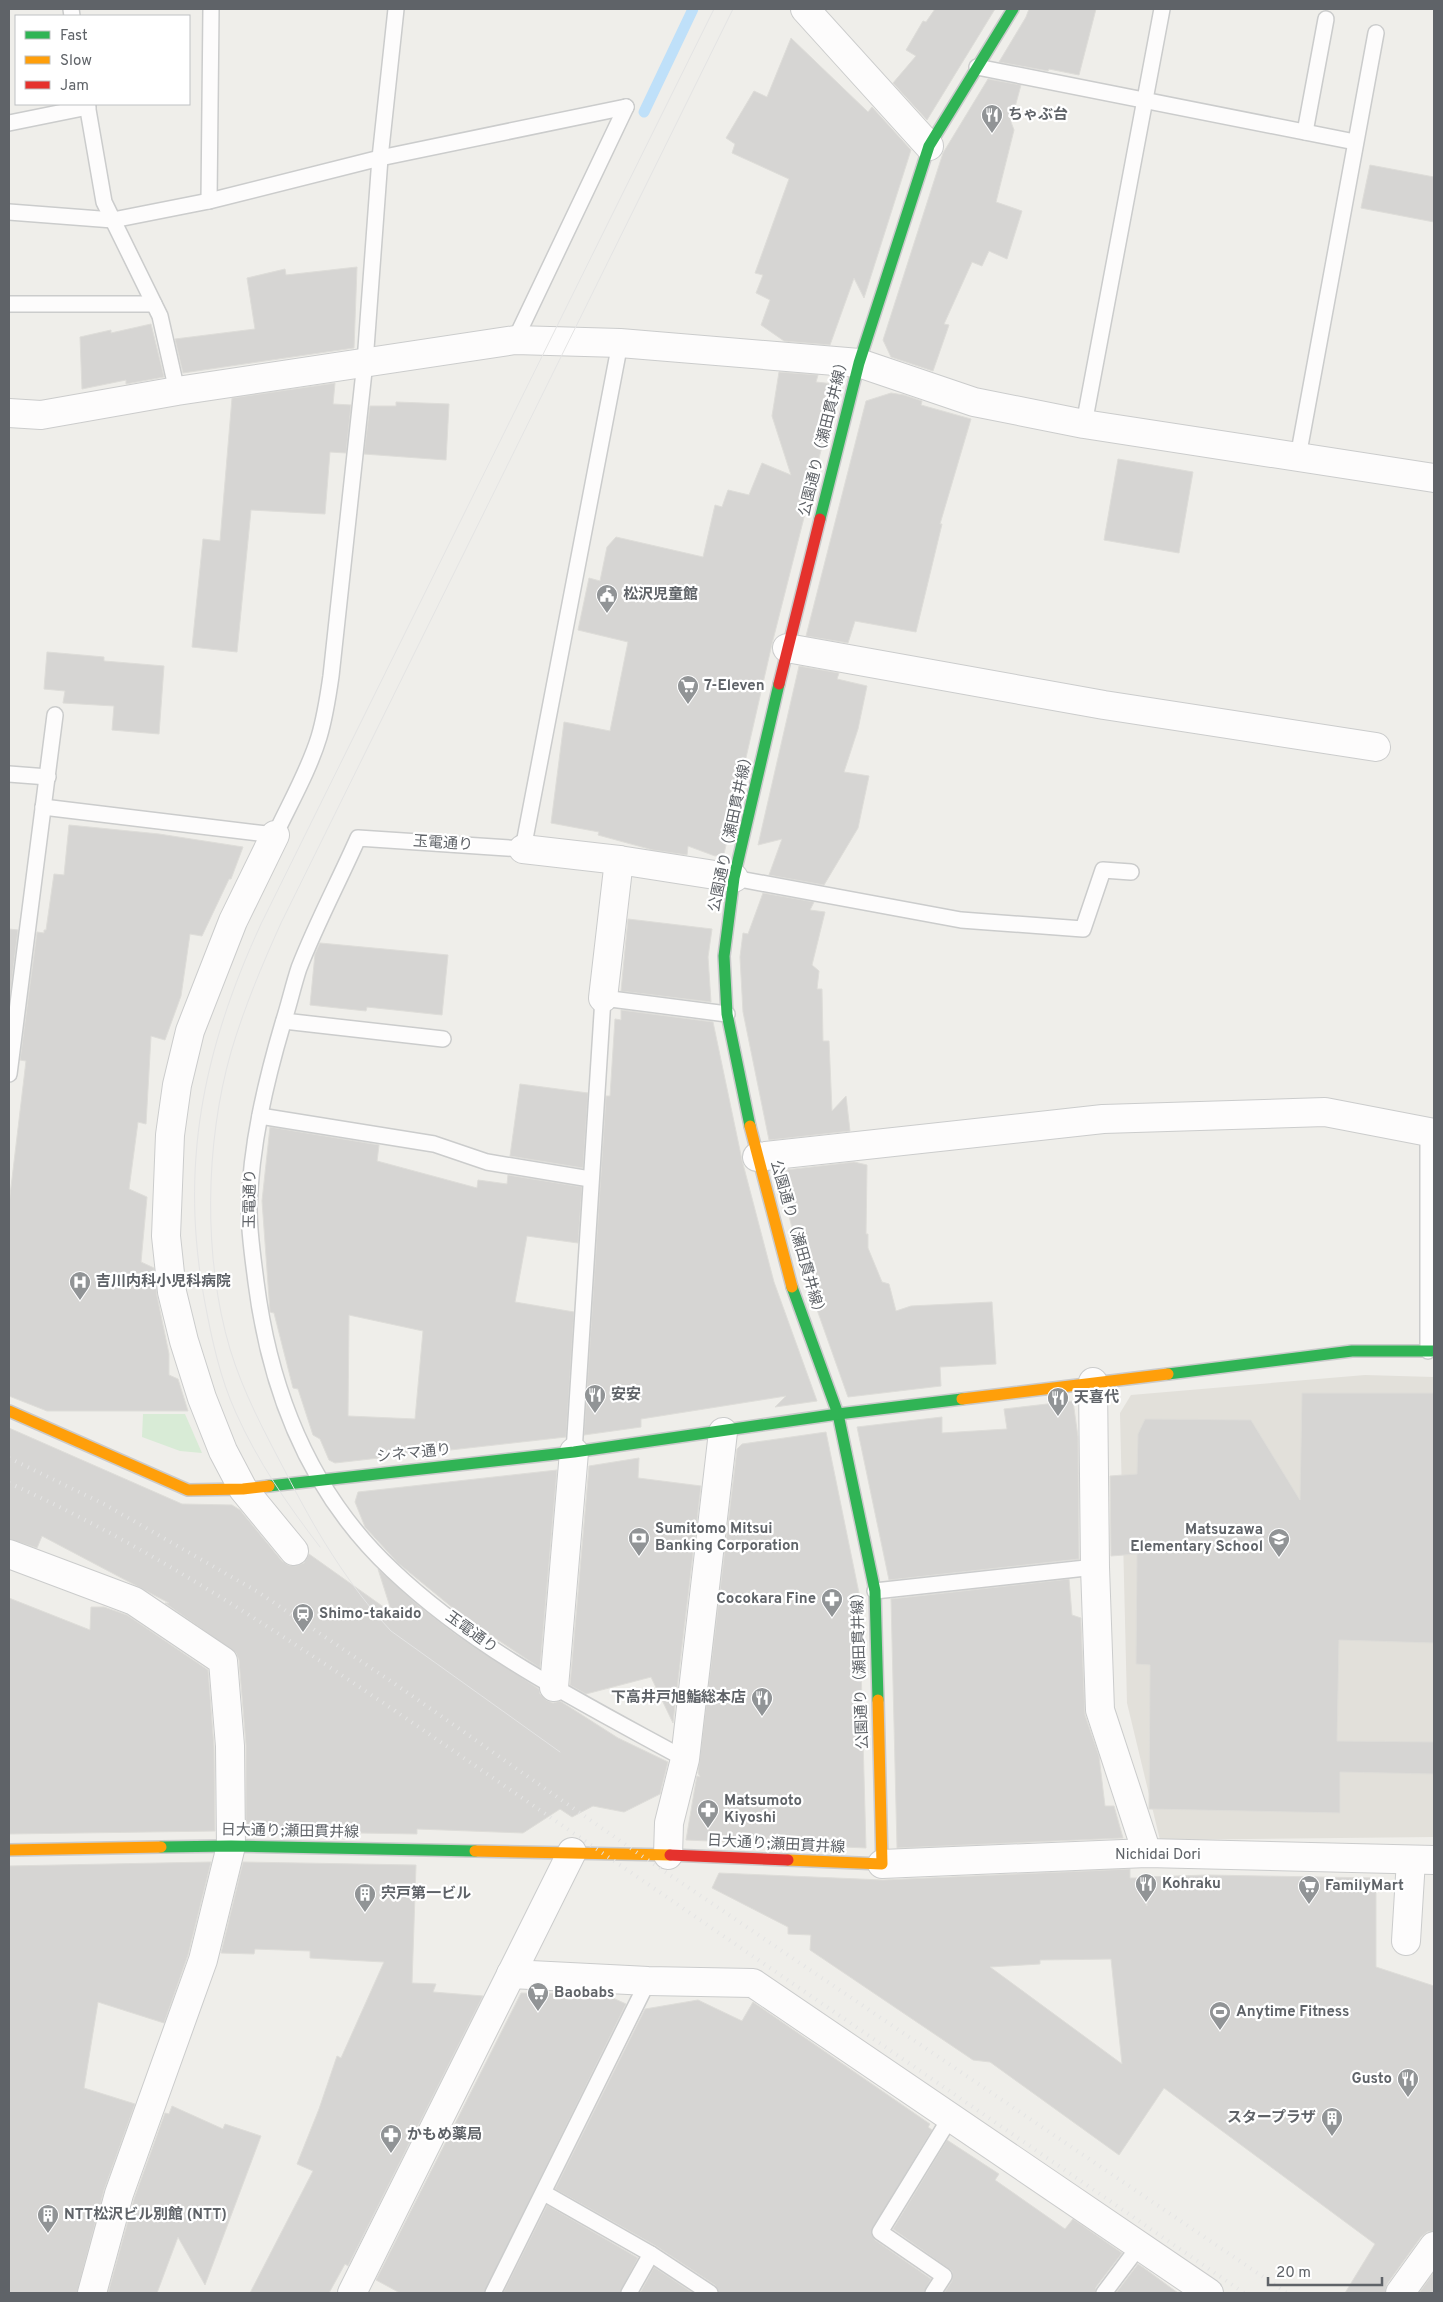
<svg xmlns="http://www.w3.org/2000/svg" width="1443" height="2302" viewBox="0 0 1443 2302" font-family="Overpass,'Noto Sans JP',sans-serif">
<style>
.education{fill:#e2e0da}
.green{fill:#d8ebd6}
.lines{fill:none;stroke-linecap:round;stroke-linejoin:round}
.stream{stroke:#bfe0f9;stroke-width:11}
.building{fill:#d6d5d3;stroke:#deddd9;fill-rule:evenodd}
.lane-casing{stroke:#cbcccc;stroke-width:18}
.street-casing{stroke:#cbcccc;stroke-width:30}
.fast-casing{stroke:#cacacb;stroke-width:14}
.slow-casing{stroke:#cacacb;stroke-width:14}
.jam-casing{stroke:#cacacb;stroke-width:14}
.lane{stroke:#fdfcfc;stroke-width:15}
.street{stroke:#fdfcfc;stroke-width:28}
.fast{stroke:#30b455;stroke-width:11}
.slow{stroke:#ff9f0a;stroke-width:11}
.jam{stroke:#e5322d;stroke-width:11}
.tram{stroke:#e4e4e4;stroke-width:1}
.rail{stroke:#e4e4e4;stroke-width:4;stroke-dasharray:1 6;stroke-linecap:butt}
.labels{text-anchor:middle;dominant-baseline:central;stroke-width:4.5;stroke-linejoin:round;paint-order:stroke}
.poi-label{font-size:15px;font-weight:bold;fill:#5f6368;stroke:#fff;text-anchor:start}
.street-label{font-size:15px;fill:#5f6368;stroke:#fff}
</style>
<rect width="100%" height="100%" fill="#efeeea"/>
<!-- education -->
<path class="education" d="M1365,1375l69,2v460l-274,3 -33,-137 -7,-290 11,-18z"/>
<!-- green -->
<path class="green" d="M143,1414h42l17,39 -22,-2 -38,-14z"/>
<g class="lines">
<!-- stream -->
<path class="stream" d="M644,112l49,-103"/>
</g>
<!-- building -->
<g class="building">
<path d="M935,9h60l-68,111 -34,-37 23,-27 -10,-6 17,-29 3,1z"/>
<path d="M1029,9h67l-17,66 -30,-6 -1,2 -49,-9 27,-45z"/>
<path d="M791,38l77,74 4,-5 39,43 -47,148 -10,-20 -24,67 -46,-4 -23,-16 9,-25 -14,-7 7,-18 -8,-2 34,-94 -57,-26 3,-9 -9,-6 28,-47 13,6z"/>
<path d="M988,79l33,6 -10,37 3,8 -18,72 26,9 -15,48 -18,-8 -7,15 -10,-4 -28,62 5,1 -16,46 -42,-14 -8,-17 60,-187z"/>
<path d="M1370,165l64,12v45l-73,-14z"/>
<path d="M357,267l-3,81 -171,25 -8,-34 80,-10 -8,-51 38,-9 1,6z"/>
<path d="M151,324l13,53 -38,7v-4l-44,9 -2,-52 31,-7v3z"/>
<path d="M779,372l39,3 -2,7 18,2 -6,28 3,-1 -59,233 -48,210 -9,2 -27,-10 -1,9 -34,-5 -55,-15 1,-3 -48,-9 13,-101 46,9 18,-89 -50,-12 11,-52 11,3 7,-34 9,-10 87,20 12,-52 7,2 6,-17 21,5 13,-32 29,12 -19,-59z"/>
<path d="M335,383l-2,21 18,1 -5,48 -16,-1 -5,62 -74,-4 -14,142 -45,-5 11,-108 17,2 12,-143z"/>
<path d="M891,393l13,2 18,6 -1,4 50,14 -31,105h2l-26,108 -61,-11 -7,22 -42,-7 60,-235z"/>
<path d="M396,402l53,2 -3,56 -82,-6 6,-48h26z"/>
<path d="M1118,459l75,13 -14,81 -75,-13z"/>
<path d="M47,652l57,5v4l60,5 -5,68 -47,-4 2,-24 -51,-3 2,-12 -21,-2z"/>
<path d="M799,666l40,7 -2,6 30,7 -9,43 -14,43 25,4 -11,52 -34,57 -55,-10 13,-36 -24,6z"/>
<path d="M69,825l90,9 84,13 -12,32h-2l-27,57 -12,-2 -9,62 -16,44 -14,-4 -5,88 -8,-2 -9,67 18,8 -6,65 13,6 3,28 12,58v21l9,4 10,32h-141l-38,-15v-192l17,-143 -6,-1 17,-128 7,1v-3h2l8,-56 10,1z"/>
<path d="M763,893l51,9 -4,8 15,2 -13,53 7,6 -2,18h5l1,52h6l3,70 14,-15 4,35 -81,9 -26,-128 -3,-55 3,-24 5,1z"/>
<path d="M628,919l84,10 -4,28 3,45 -90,-11z"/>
<path d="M9,929l9,1 -9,72z"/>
<path d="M320,943l128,12 -6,60 -75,-8 -1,4 -56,-6 5,-51z"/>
<path d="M621,1010l92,12 29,138 32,122 43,119 -42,6 11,-11 -145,23v8l-57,8 22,-339h4l5,-77 6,1z"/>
<path d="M520,1084l68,9 -5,75 -73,-12z"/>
<path d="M270,1127l109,18 -2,16 100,27 1,-8 29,4 1,-9 74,12 -4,56 -51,-7 -12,66 59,10 -8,125 -231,26 -6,-3 -9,-21 -7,-4 -15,-46 -5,-1 -19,-75 -4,-1 -8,-111zM349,1315l74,16 -8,88 -67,-3z"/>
<path d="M854,1162l13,3 -1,69h2v14l14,34 7,2 7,27 15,-5 81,-4 4,62 -56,3 1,19 -93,11 -44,-124 -27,-102z"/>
<path d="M1302,1393h132v250l-95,-3 -2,101 97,1v32l-94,-2v41l-191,-4 1,-144 -14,-1 1,-110 -26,2 -1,-80 27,-2 1,-40 7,-15 106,1 49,80z"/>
<path d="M1073,1401l5,36 1,122 -190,21 -32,-153 85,-10v16l65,-4 -3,-20z"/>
<path d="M9,1428l173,76 50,1 8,5 42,51 6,4 8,1 8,-3 5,-9 83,59 -14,-44 41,37 35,27 85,56 1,5 6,6 7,3 7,-2 58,37 50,24 -8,32 -36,18 -31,-6 -21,11 -12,-8 -37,24 -106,-4v5l-171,-3v-86l-7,-85 -3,-7 -71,-50h4l-127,-67 -5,12 -28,-9z"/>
<path d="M826,1432l33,161 7,255 -180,-8 10,-59 1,-5 3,1 -2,-4 39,-324 5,-5z"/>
<path d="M639,1458l-1,20 63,8 -28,237 -22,-46 -65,17 -16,-9 19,-219z"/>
<path d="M557,1470l-17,198 -75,-50 -67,-55 -33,-36 -10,-25 3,-10z"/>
<path d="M1069,1579l3,36 9,3v5l4,92 14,41 6,50h9l9,32 -226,10 -6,-249z"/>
<path d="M9,1598l81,32 1,-23h13l23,8 81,55 6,77 1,84 -206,3z"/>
<path d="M211,1862l-23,93 -24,68 -66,-21 -14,86 51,16 -31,86 -27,103h-68v-427z"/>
<path d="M243,1862l173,3 -4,118 24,1 -3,8 50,4 -135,270 -3,-2 -16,29h-79l63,-122 -16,-7 22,-55 18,-53 4,2 43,-96 -74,-4v-7l-55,-2 -1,5 -33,-1z"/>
<path d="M1130,1869v9h9l8,28v-29l60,-2 169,3v89l58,19v245l-7,1 -6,5 -34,47 -2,9h-40l30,-49 -211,-156 -45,67 -129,-93 -17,-2 -163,-110 1,-15 -23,-1v-7l-76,-39 7,-15 164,7zM1111,1959l11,105 -132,-97 50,-3v-4z"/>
<path d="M521,1993l83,1 22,10 -142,289h-84l-24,-13z"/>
<path d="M698,2000l44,21 11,-19 177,122 -2,3 4,3 -61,102 4,8 56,39 -7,14h-205l-4,-8 -59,-39 -101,-57 90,-180z"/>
<path d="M172,2106l51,23 2,-5 36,12 -56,149 -27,-48 -21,56h-49l26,-94 31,-86 4,1z"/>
<path d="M947,2140l52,34 -4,6 70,49 8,-10 49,34 -26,34 -1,6h-151l8,-12v-10l-59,-42z"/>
<path d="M547,2205l91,53 -18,35h-117z"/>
<path d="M1138,2264l6,4 34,25h-62z"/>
<path d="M654,2267l39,26h-53z"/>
<path d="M1434,2272v21h-15z"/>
</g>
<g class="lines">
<!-- lane casing -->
<g class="lane-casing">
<g id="lane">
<path d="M71,9l1,7"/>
<path d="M977,67l378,75"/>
<path d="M87,104l17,98 56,114 17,75"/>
<path d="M9,123l79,-16"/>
<path d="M1305,132l21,-113"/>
<path d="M209,201l2,-192"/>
<path d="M9,212l104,8 96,-19 171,-43 246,-51"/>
<path d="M9,304h145"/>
<path d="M515,340l111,-233"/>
<path d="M620,343l-97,506 -165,-11c-19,43 -42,86 -59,130 -6,18 -10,37 -16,55 -18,61 -32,122 -34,185 0,25 4,50 7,74 14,110 54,211 136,288 85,81 191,133 293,189"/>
<path d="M1084,424l78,-415"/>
<path d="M1298,457l78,-424"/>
<path d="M9,774l39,3"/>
<path d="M43,807l232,28c15,-32 34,-65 44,-98 6,-20 9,-40 12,-61l34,-314 15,-204 16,-149"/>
<path d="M734,878l227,42 122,9 20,-59 28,2"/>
<path d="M284,1021l159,18"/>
<path d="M9,1074l46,-359"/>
<path d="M260,1116l174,28 53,18 103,17"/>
<path d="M1428,1351v-220"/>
<path d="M574,1452l29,-454 124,16"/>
<path d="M875,1591l220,-24"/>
<path d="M544,2193l107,61 59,39"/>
<path d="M493,2293l155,-312"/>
<path d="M629,2293l22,-39"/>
<path d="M933,2293l11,-17 -64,-44 70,-114"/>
<path d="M1104,2293l36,-48"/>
</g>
</g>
<!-- street casing -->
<g class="street-casing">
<g id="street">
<path d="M805,9l124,137"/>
<path d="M9,413l32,2 136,-24 338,-51 105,3 239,20 115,39 110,22 350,54"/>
<path d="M787,648l317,57 272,42"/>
<path d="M275,835l-42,86 -43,110 -13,54 -7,50 -4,101 6,56 12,49 18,57 21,53 20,38 51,62"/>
<path d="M523,849l96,11 115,18"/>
<path d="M603,998l16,-138"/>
<path d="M757,1157l346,-38 222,-7 109,21"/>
<path d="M1093,1382l2,185 5,143 47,143"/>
<path d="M9,1554l125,47 89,60 7,85 1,100 -28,114 -84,234 -27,99"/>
<path d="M554,1687l20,-235"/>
<path d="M668,1855l1,-32 16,-64 38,-327"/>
<path d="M882,1864l265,-11 287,7"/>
<path d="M1406,1941l5,-81"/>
<path d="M511,1974l137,7 105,2 456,310"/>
<path d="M352,2293l220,-441"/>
<path d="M1400,2293l34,-47"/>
</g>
</g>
<!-- fast casing -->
<g class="fast-casing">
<g id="fast">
<path d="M820,519l39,-156 70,-217 84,-137"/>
<path d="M750,1126l-23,-112 -3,-58 10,-78 45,-194"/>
<path d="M792,1287l46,127 37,177 3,109"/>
<path d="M1168,1374l184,-23h82"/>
<path d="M269,1486l305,-34 264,-38 124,-15"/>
<path d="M161,1847l70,-1 244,5"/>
</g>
</g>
<!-- slow casing -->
<g class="slow-casing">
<g id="slow">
<path d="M750,1126l42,161"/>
<path d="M962,1399l206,-25"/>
<path d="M9,1411l179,79 55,-1 26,-3"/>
<path d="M9,1850l152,-3"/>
<path d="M475,1851l195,4"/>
<path d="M788,1860l94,4 -4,-164"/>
</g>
</g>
<!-- jam casing -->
<g class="jam-casing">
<g id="jam">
<path d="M779,684l41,-165"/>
<path d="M670,1855l118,5"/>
</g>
</g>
<!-- lane -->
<use href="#lane" class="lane"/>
<!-- street -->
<use href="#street" class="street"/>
<!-- fast -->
<use href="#fast" class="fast"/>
<!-- slow -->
<use href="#slow" class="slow"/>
<!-- jam -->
<use href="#jam" class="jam"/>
<!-- tram -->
<g class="tram">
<path d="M320,1547c-33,-43 -62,-85 -84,-134 -16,-35 -24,-73 -31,-110 -26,-137 -2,-253 56,-379l453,-915"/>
<path d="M560,1752l-169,-121c-44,-47 -77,-103 -106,-160 -21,-40 -42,-79 -55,-122 -27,-91 -25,-206 1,-297 13,-44 31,-87 50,-129l452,-914"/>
</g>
<!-- rail -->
<g class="rail">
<path d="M9,1458l95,46 154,88 140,94 241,168 648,439"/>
<path d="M9,1483c142,64 272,151 401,238l834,572"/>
</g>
</g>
<!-- icons -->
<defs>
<g id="restaurant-pin" transform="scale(1.125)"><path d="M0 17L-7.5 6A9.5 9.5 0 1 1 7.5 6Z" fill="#919496" stroke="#fff"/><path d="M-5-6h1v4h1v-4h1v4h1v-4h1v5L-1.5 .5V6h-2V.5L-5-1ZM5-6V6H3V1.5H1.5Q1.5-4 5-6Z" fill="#fff"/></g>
<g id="civic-pin" transform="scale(1.125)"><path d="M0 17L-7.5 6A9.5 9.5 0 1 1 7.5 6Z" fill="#919496" stroke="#fff"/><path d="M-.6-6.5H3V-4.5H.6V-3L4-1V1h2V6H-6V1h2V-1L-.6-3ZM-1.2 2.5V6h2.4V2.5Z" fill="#fff"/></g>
<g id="supermarket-pin" transform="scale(1.125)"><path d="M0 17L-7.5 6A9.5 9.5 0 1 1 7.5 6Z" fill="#919496" stroke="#fff"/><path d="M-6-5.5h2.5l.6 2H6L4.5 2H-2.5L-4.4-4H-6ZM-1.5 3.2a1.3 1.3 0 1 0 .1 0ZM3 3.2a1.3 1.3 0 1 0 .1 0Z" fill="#fff"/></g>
<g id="hospital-pin" transform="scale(1.125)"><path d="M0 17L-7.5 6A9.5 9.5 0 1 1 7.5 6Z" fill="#919496" stroke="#fff"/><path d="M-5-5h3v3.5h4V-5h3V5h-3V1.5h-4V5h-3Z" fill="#fff"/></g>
<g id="bank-pin" transform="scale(1.125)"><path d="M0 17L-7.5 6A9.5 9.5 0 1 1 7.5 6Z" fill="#919496" stroke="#fff"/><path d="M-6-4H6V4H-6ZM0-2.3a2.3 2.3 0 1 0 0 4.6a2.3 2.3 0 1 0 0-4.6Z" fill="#fff"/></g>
<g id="school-pin" transform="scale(1.125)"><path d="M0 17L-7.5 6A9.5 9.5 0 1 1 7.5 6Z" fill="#919496" stroke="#fff"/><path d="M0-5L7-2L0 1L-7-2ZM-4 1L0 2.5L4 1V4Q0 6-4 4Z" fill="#fff"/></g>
<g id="pharmacy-pin" transform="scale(1.125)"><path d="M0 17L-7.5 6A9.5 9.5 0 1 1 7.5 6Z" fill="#919496" stroke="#fff"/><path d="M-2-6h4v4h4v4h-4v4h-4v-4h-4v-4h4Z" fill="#fff"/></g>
<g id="station-pin" transform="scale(1.125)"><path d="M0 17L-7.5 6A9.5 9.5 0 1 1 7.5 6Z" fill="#919496" stroke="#fff"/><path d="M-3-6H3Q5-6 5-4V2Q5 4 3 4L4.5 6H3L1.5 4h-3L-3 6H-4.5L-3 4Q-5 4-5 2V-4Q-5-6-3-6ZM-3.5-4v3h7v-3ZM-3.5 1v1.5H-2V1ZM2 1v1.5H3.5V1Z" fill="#fff"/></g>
<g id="building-pin" transform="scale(1.125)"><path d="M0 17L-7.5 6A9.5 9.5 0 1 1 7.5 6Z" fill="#919496" stroke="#fff"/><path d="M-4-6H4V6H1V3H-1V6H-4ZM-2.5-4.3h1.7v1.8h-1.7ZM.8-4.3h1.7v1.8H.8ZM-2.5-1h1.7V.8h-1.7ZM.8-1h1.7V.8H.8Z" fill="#fff"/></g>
<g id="stadium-pin" transform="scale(1.125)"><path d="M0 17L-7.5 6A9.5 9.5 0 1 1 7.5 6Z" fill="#919496" stroke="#fff"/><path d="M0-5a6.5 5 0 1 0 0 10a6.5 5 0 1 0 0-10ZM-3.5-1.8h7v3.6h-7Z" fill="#fff"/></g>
</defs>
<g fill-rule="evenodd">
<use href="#restaurant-pin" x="992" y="115"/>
<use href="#civic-pin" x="607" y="595"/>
<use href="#supermarket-pin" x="688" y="686"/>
<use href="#hospital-pin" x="80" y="1282"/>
<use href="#restaurant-pin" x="595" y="1395"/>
<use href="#restaurant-pin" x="1058" y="1398"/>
<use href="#bank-pin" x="639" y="1538"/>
<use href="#school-pin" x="1279" y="1539"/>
<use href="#pharmacy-pin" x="832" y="1599"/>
<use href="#station-pin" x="303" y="1614"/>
<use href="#restaurant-pin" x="762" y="1698"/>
<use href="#pharmacy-pin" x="708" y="1810"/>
<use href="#restaurant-pin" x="1146" y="1884"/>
<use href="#supermarket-pin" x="1309" y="1886"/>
<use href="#building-pin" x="365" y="1894"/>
<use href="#supermarket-pin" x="538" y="1993"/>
<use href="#stadium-pin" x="1220" y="2012"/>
<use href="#restaurant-pin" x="1408" y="2079"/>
<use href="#building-pin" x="1332" y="2118"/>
<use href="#pharmacy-pin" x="391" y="2135"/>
<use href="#building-pin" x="48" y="2215"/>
</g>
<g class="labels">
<!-- poi labels -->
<g class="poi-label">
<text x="1008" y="115">ちゃぶ台</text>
<text x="623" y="595">松沢児童館</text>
<text x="704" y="686">7-Eleven</text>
<text x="96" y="1282">吉川内科小児科病院</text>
<text x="611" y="1395">安安</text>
<text x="1074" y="1398">天喜代</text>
<text x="655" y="1529">Sumitomo Mitsui<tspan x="655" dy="17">Banking Corporation</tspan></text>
<text x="1263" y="1530" text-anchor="end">Matsuzawa<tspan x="1263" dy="17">Elementary School</tspan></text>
<text x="816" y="1599" text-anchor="end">Cocokara Fine</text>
<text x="319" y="1614">Shimo-takaido</text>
<text x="746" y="1698" text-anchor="end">下高井戸旭鮨総本店</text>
<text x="724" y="1801">Matsumoto<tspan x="724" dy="17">Kiyoshi</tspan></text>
<text x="1162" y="1884">Kohraku</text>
<text x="1325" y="1886">FamilyMart</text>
<text x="381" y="1894">宍戸第一ビル</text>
<text x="554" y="1993">Baobabs</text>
<text x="1236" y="2012">Anytime Fitness</text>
<text x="1392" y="2079" text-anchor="end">Gusto</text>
<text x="1316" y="2118" text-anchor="end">スタープラザ</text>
<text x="407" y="2135">かもめ薬局</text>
<text x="64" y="2215">NTT松沢ビル別館 (NTT)</text>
</g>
<!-- street labels -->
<g class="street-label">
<text transform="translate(825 436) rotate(-76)">公園通り（瀬田貫井線）</text>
<text transform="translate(732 831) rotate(-78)">公園通り（瀬田貫井線）</text>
<text transform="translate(443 844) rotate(4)">玉電通り</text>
<text transform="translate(251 1199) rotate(-89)">玉電通り</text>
<text transform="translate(797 1240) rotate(74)">公園通り（瀬田貫井線）</text>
<text transform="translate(414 1454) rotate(-6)">シネマ通り</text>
<text transform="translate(471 1633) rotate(36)">玉電通り</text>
<text transform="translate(861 1667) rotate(-92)">公園通り（瀬田貫井線）</text>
<text transform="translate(290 1832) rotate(1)">日大通り;瀬田貫井線</text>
<text transform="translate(776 1845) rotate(3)">日大通り;瀬田貫井線</text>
<text x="1158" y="1855">Nichidai Dori</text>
</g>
</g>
<!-- border -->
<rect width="1443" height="2302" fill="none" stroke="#5f6368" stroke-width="20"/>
<!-- legend -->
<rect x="15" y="15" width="175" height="90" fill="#ffffff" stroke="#bfc1c3"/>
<rect x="25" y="31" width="25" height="8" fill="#30b455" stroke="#bfc1c3"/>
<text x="60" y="40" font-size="15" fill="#5f6368">Fast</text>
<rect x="25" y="56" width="25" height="8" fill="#ff9f0a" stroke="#bfc1c3"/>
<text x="60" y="65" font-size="15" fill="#5f6368">Slow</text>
<rect x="25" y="81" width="25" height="8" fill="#e5322d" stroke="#bfc1c3"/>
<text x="60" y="90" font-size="15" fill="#5f6368">Jam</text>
<!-- scale -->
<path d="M1268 2277v8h114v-8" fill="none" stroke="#5f6368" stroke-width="2.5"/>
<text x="1276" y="2277" font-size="15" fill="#5f6368" stroke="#ffffff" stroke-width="4" paint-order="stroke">20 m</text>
</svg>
